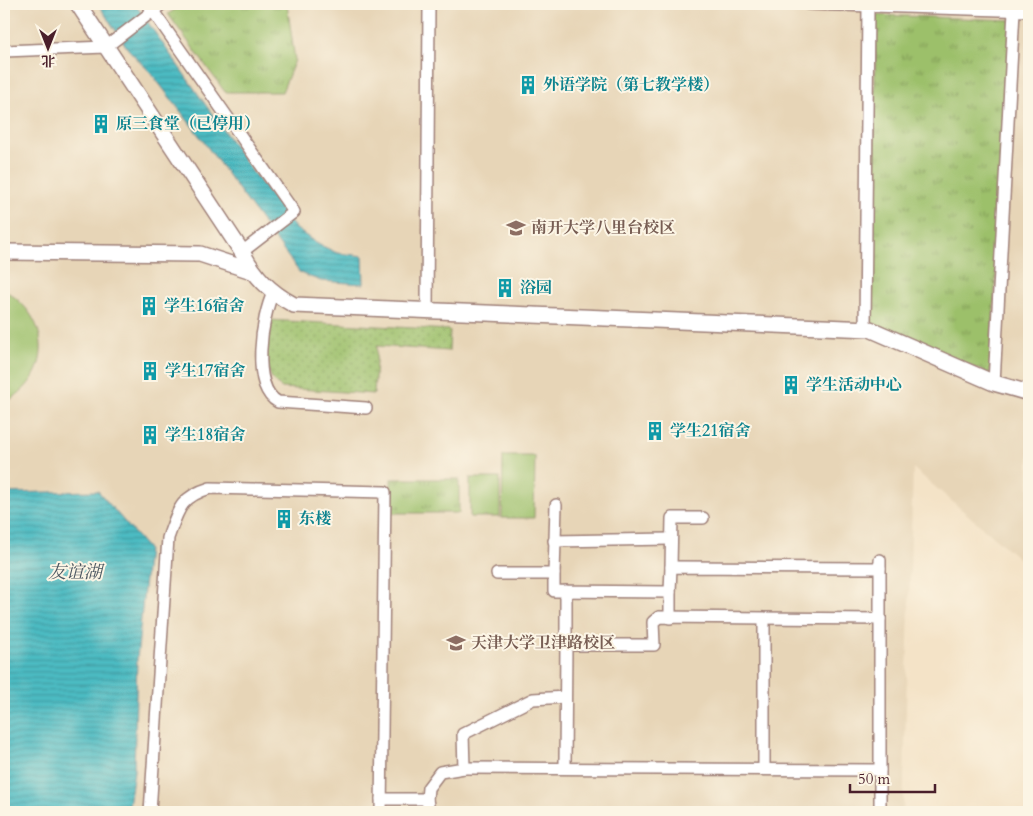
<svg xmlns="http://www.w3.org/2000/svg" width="1033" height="816" viewBox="0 0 1033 816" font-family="Cardo,'Noto Serif SC',serif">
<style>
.built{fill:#e7d5b7}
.grass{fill:url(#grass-dots);stroke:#73704a}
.park{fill:url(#park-tufts);stroke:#73704a}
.pitch{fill:#9cc06a;stroke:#73704a}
.water{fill:url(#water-rules);stroke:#4b6d76}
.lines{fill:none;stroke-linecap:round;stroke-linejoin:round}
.street-casing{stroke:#9f8179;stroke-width:14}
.secondary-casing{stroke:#9f8179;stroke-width:18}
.street{stroke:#fff;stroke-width:11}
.secondary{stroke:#fff;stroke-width:15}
.labels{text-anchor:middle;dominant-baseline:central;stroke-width:4;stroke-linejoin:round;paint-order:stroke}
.culture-label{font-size:16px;font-weight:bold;fill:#0d838f;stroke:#fcf5e5;text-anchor:start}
.education-label{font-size:16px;font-weight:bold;fill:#785e54;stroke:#fcf5e5;text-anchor:start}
.water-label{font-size:18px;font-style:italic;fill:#4b5660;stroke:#fcf5e5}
</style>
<defs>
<pattern id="grass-dots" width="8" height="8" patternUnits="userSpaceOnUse" patternTransform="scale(1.25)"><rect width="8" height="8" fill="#9cc06a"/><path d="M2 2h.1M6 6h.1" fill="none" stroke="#819b57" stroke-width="1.8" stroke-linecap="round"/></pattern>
<pattern id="park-tufts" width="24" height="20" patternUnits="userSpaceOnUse" patternTransform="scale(1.25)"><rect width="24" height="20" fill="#9cc06a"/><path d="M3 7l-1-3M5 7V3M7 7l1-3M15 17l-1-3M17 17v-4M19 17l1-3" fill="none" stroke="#819b57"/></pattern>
<pattern id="water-rules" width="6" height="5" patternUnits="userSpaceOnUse" patternTransform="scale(1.25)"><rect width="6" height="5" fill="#4cbbc2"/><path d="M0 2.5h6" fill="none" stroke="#41979e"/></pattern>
</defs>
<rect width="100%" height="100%" fill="#fcf5e5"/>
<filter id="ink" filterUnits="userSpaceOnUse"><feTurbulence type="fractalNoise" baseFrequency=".02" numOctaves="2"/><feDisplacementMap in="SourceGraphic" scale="10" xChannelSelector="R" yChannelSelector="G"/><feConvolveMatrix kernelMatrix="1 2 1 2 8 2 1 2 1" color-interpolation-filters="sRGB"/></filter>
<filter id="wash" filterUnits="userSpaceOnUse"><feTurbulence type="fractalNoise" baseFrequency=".0096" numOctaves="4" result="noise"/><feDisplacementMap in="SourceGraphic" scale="20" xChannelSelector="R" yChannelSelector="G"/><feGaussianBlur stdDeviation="1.12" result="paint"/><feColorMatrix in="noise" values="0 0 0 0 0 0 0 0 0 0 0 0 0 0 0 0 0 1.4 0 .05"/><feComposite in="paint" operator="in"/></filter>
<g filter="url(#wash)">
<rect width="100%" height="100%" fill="#f4e3c7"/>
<!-- built -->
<path class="built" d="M4,4h1025v563l-116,-99 -10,344h-899z"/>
<!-- grass -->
<path class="grass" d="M269,320l181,10 -1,21 -72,-5 -3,48 -92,-6c-23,-14 -14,-45 -13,-68z"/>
<!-- park -->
<g class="park">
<path d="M184,4h103l8,56 -13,32h-57l-57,-78z"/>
<path d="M876,15l135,5 -21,354 -119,-48z"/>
<rect x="391" y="479" width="68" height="34"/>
</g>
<!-- pitch -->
<g class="pitch">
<path d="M4,290c48,28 51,87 0,113z"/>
<path d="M503,456h32l-1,62h-32z"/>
<rect x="470" y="478" width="30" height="39"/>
</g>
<!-- water -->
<g class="water">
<path d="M98,4h37l117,167 43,57 21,15 21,10 26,3 1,28 -43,-3 -21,-8 -108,-147 -41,-53 -23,-24z"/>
<path d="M98,491l50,58 -11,110 -3,112 -6,41h-124v-319z"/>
</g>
</g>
<g filter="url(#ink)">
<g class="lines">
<!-- street casing -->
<g class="street-casing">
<g id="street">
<path d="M148,4l146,208 -52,40"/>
<path d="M808,4l221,7"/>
<path d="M4,51l102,-4 56,-43"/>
<path d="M273,293c-11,23 -23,94 5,109l88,6"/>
<path d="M427,311l2,-307"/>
<path d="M865,329l3,-323"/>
<path d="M994,383l20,-372"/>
<path d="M554,541l116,-2"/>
<path d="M880,560v252"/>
<path d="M671,567l1,-49h31"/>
<path d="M497,574h57v17l116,1 1,-25 209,1"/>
<path d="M554,574l2,-69"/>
<path d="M566,591v54h88l-1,-23 6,-5 221,2"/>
<path d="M670,592v26"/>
<path d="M764,619v150"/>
<path d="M565,764l1,-119"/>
<path d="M464,768l416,2"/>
<path d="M381,799h46l1,-11 12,-16 24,-4 -1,-34 70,-35 32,-2"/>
<path d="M427,799l2,13"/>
<path d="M150,812l18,-274c10,-28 12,-41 42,-50l175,4 -4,320"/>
</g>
</g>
<!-- secondary casing -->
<g class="secondary-casing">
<g id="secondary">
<path d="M78,4l164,248c13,25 28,40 52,53l576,24 124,54 35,10"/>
<path d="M4,252l196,2 52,17"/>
</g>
</g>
<!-- street -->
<use href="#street" class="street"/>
<!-- secondary -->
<use href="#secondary" class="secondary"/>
</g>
</g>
<!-- icons -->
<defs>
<g id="building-bare" transform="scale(1.5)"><path d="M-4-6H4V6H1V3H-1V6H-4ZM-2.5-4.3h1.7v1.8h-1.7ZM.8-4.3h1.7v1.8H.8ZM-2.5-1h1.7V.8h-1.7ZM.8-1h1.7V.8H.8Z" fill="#0f9aa8" stroke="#fcf5e5" stroke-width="2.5" paint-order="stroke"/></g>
<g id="university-bare" transform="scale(1.5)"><path d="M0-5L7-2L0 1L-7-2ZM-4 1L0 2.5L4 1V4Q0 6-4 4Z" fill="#8d6e63" stroke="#fcf5e5" stroke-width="2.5" paint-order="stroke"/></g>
</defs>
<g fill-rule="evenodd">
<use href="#building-bare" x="528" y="85"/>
<use href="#building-bare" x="101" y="124"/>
<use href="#university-bare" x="516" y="228"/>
<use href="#building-bare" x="505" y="288"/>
<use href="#building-bare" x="149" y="306"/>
<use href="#building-bare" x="150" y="371"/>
<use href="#building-bare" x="791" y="385"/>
<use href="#building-bare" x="655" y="431"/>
<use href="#building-bare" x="150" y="435"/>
<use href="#building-bare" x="284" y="519"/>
<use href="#university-bare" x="456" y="643"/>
</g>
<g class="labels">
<!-- culture labels -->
<g class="culture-label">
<text x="543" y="85">外语学院（第七教学楼）</text>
<text x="116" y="124">原三食堂（已停用）</text>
<text x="520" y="288">浴园</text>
<text x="164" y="306">学生16宿舍</text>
<text x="165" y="371">学生17宿舍</text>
<text x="806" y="385">学生活动中心</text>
<text x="670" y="431">学生21宿舍</text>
<text x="165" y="435">学生18宿舍</text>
<text x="299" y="519">东楼</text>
</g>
<!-- education labels -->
<g class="education-label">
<text x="531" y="228">南开大学八里台校区</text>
<text x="471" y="643">天津大学卫津路校区</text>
</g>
<!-- water labels -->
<g class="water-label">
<text x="75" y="572">友谊湖</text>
</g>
</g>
<!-- margin -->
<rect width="1033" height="816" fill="none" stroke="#fcf5e5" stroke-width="20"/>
<!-- north arrow -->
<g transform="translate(48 48) rotate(180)" stroke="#fcf5e5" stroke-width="4" paint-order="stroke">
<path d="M0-4L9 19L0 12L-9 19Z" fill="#4a1f2b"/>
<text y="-8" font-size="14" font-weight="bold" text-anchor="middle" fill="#4a1f2b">北</text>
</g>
<!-- scale -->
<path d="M850 784v8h85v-8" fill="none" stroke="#4a1f2b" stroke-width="2.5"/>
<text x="858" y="784" font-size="15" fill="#4a1f2b" stroke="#fcf5e5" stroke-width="4" paint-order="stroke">50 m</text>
</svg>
